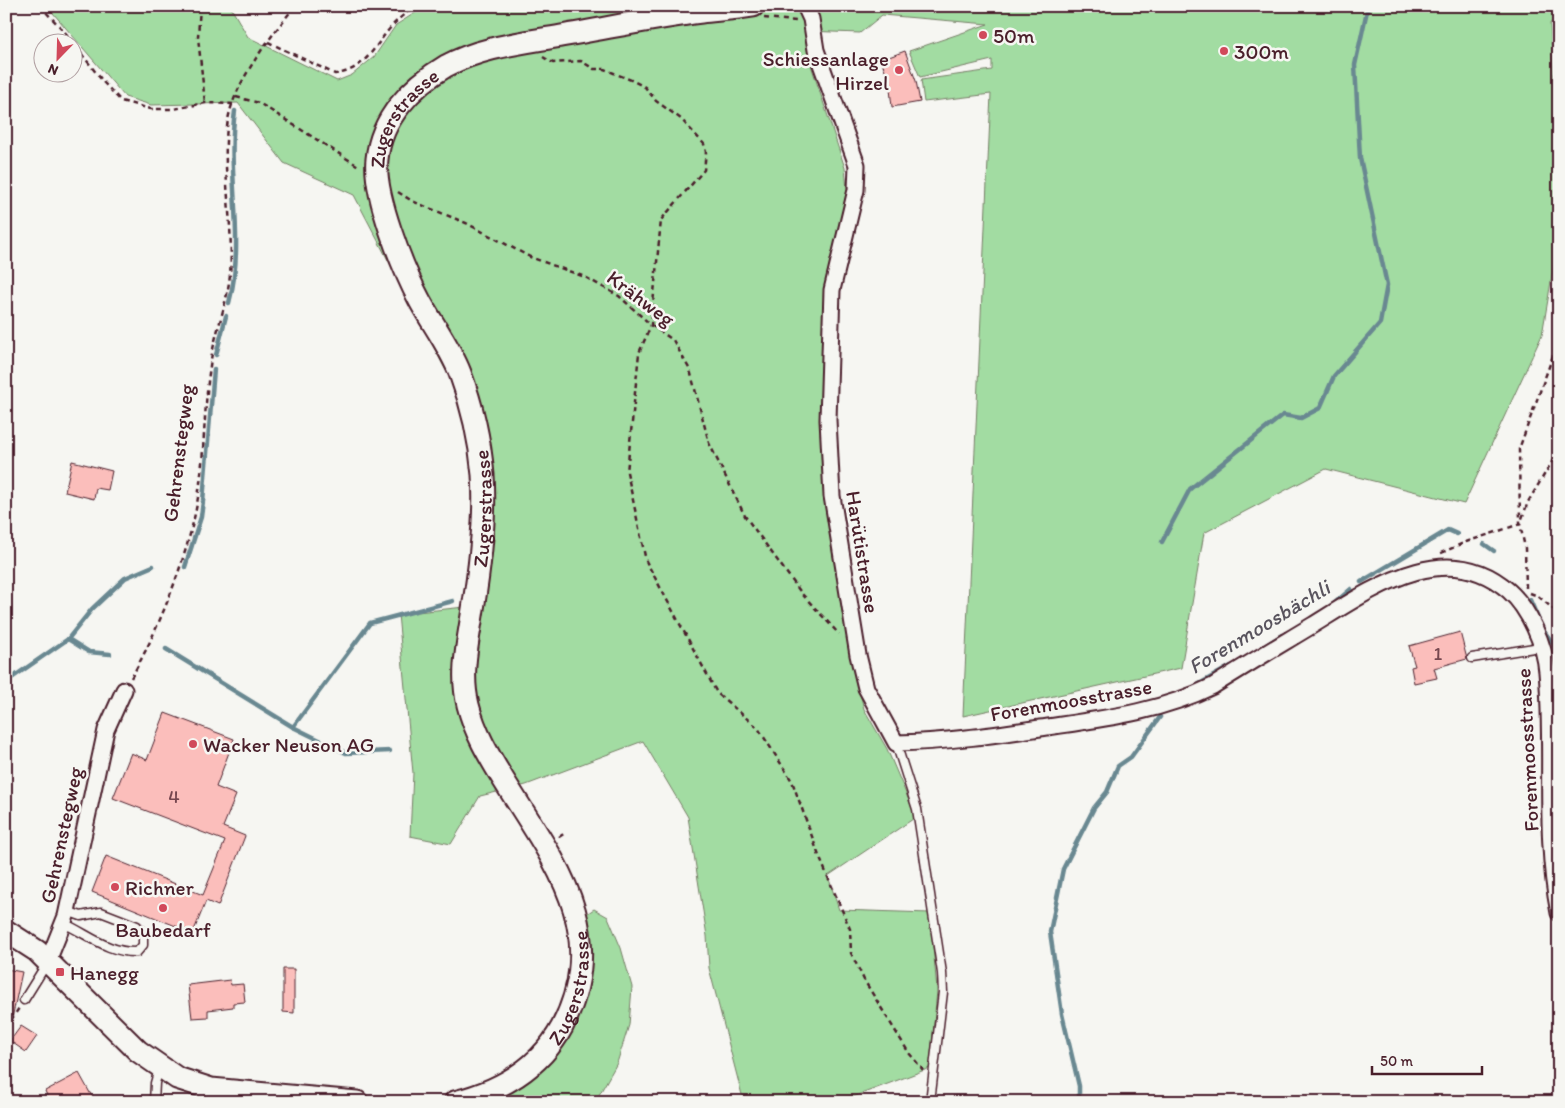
<svg xmlns="http://www.w3.org/2000/svg" width="1565" height="1108" viewBox="0 0 1565 1108" font-family="Itim,sans-serif">
<style>
.green{fill:#a2dca2;stroke:#767e66}
.lines{fill:none;stroke-linecap:round;stroke-linejoin:round}
.stream{stroke:#698891;stroke-width:4.5}
.building{fill:#fbbebb;stroke:#4a1f2b}
.lane-casing{stroke:#4a1f2b;stroke-width:11}
.street-casing{stroke:#4a1f2b;stroke-width:19}
.secondary-casing{stroke:#4a1f2b;stroke-width:25}
.path{stroke:#4a1f2b;stroke-width:2.5;stroke-dasharray:5 4;stroke-linecap:butt}
.lane{stroke:#f6f6f2;stroke-width:8}
.street{stroke:#f6f6f2;stroke-width:15}
.secondary{stroke:#f6f6f2;stroke-width:21}
.poi-dot{fill:#d1495b;stroke:#f6f6f2;stroke-width:2}
.labels{text-anchor:middle;dominant-baseline:central;stroke-width:5;stroke-linejoin:round;paint-order:stroke}
.number-label{font-size:19px;fill:#76474f}
.poi-label{font-size:21px;fill:#4a1f2b;stroke:#f6f6f2;text-anchor:start}
.street-label{font-size:21px;fill:#4a1f2b;stroke:#f6f6f2}
.water-label{font-size:22px;font-style:italic;fill:#59545e;stroke:#f6f6f2}
</style>
<rect width="100%" height="100%" fill="#f6f6f2"/>
<filter id="ink" filterUnits="userSpaceOnUse"><feTurbulence type="fractalNoise" baseFrequency=".02" numOctaves="2"/><feDisplacementMap in="SourceGraphic" scale="10" xChannelSelector="R" yChannelSelector="G"/><feConvolveMatrix kernelMatrix="1 2 1 2 8 2 1 2 1" color-interpolation-filters="sRGB"/></filter>
<g filter="url(#ink)">
<!-- green -->
<g class="green">
<path d="M47,6h183l18,31 89,44 15,-6 22,-18 22,-32 30,-19h1133v16l-9,1 9,135v76l-17,101 -78,169 -138,-35 -122,64 -23,135 -218,48 28,-622 -67,8 -3,-22 71,-10v-10l-72,17 -11,-26 79,-27 -106,-9 -22,18 -55,-2 3,25 37,112 2,22 -21,99 -4,130 29,239 13,51 23,40 29,68 -88,59 11,34 91,3 7,77 -7,78 -77,29 -87,5 -24,-7 -33,-127 -2,-32 -19,-119 -45,-76 -117,44 -46,11 -29,48 -41,-8 3,-63 -15,-159 86,-9 3,-156 -133,-254 -70,-32 -46,-60 -87,2 -26,-8z"/>
<path d="M594,909l14,8 13,31 11,39 -3,38 -12,38 -22,39h-112l69,-47 33,-140z"/>
</g>
<g class="lines">
<!-- stream -->
<g class="stream">
<path d="M229,303c17,-63 -3,-128 6,-192"/>
<path d="M216,355l10,-39"/>
<path d="M1162,542l28,-53 93,-74 18,3 19,-10 14,-32 46,-53 7,-38 -27,-127 -5,-93 13,-59"/>
<path d="M1484,544l10,7"/>
<path d="M185,567l16,-50 2,-16 11,-132"/>
<path d="M1361,582l82,-49 5,-3 9,4"/>
<path d="M1530,600l13,30 10,13 6,12"/>
<path d="M1330,607l21,-18"/>
<path d="M68,639l21,13 21,2"/>
<path d="M1265,646l17,-11"/>
<path d="M166,649l127,78 53,26 44,-2"/>
<path d="M6,682l62,-43 24,-30 33,-31 28,-12"/>
<path d="M1194,687l37,-21"/>
<path d="M1556,710l-1,-16 4,-34"/>
<path d="M293,727l77,-104 83,-22"/>
<path d="M1556,799l3,36"/>
<path d="M1079,1102v-16l-17,-72 -12,-82 13,-63 31,-61 13,-16 11,-26 13,-9 29,-40"/>
</g>
</g>
<!-- building -->
<g class="building">
<path d="M905,51l11,30 4,21 -28,5 -3,-27 -8,-20z"/>
<path d="M72,461l40,10 -4,19 -12,-2 -2,11 -29,-7z"/>
<path d="M1460,632l7,27 -33,9 3,10 -23,5 -3,-16 4,-1 -6,-20z"/>
<path d="M165,713l69,26 -18,48 20,8 -13,32 22,9 -27,70 -12,-5 -13,32 -101,-41 14,-36 97,39 22,-54 -112,-43 18,-45 16,7z"/>
<path d="M6,969l16,3 -11,51 -5,-1z"/>
<path d="M283,969h11v44l-11,-1z"/>
<path d="M230,980l1,5 12,-1 2,18 -12,1v4l-25,3v7l-16,1 -4,-33z"/>
<path d="M21,1026l16,10 -11,16 -16,-11z"/>
<path d="M79,1073l16,29h-45l-5,-11z"/>
</g>
<g class="lines">
<!-- lane casing -->
<g class="lane-casing">
<g id="lane">
<path d="M1472,658l68,-11"/>
<path d="M896,743l21,66 25,164 1,19 -13,110"/>
<path d="M63,923c25,11 45,30 74,29l6,-7v-13l-6,-6 -36,-14 -20,4 -14,-5"/>
<path d="M24,1000l23,-37"/>
<path d="M154,1102l1,-19 4,-14"/>
</g>
</g>
<!-- street casing -->
<g class="street-casing">
<g id="street">
<path d="M805,6l6,13 5,31 41,115 -1,25 -24,100 -4,130 4,76 26,159 8,33 30,55c49,-1 96,-8 144,-15 60,-9 118,-15 173,-42 33,-21 67,-41 100,-61 57,-35 133,-90 196,-34 20,18 36,54 38,81 7,79 -4,162 12,241"/>
<path d="M48,961l18,-45 40,-186 18,-40"/>
</g>
</g>
<!-- secondary casing -->
<g class="secondary-casing">
<g id="secondary">
<path d="M6,931l31,20 101,100 39,27 34,11 146,13"/>
<path id="s1" d="M455,1102c44,-11 85,-34 107,-75 50,-98 -10,-168 -59,-248 -14,-23 -28,-46 -35,-74 -8,-32 0,-63 5,-96 7,-43 13,-90 10,-134 -3,-34 -11,-70 -23,-102 -10,-26 -27,-48 -40,-72 -17,-32 -47,-107 -43,-142 2,-20 11,-39 23,-54 12,-15 29,-29 46,-39 35,-19 76,-23 115,-30 47,-8 93,-18 140,-24 18,-2 35,-3 52,-6"/>
</g>
</g>
<!-- path -->
<g class="path">
<path d="M40,6l24,25 40,52 17,18 30,8h23l31,-6 28,1"/>
<path d="M200,6l-2,31 7,66"/>
<path d="M1553,6l6,74"/>
<path d="M764,18l32,3"/>
<path d="M268,42l67,32c30,-3 39,-28 57,-48 7,-8 15,-14 24,-20"/>
<path d="M543,57l10,6 28,-2 13,8h10l27,11 14,7 11,14 25,18 23,25 2,8 -2,18 -43,50 -10,105 -12,28 -12,119 19,89 71,132 41,35 34,53 27,75 31,73 1,24 13,27 45,73 14,17"/>
<path d="M236,97l23,6 101,64"/>
<path d="M398,192l14,9 54,22 64,34 55,20 34,19 32,29 22,15 17,30 19,73 36,73 57,78 37,40"/>
<path d="M1441,553l25,-11 54,-18 8,-22 31,-52"/>
<path d="M1526,588l-1,-40 -5,-24 -1,-75 35,-96 5,-22"/>
<path d="M1530,593l8,3 21,18"/>
<path d="M131,678c27,-47 54,-115 65,-169 9,-47 7,-95 14,-143 4,-31 17,-60 20,-92 4,-49 -8,-99 -3,-147 4,-42 43,-89 68,-121"/>
<path d="M559,837l6,-4"/>
<path d="M6,1028l13,-20"/>
</g>
<!-- lane -->
<use href="#lane" class="lane"/>
<!-- street -->
<use href="#street" class="street"/>
<!-- secondary -->
<use href="#secondary" class="secondary"/>
</g>
</g>
<!-- markers -->
<g class="poi-dot">
<circle cx="983" cy="35" r="5"/>
<circle cx="1224" cy="51" r="5"/>
<circle cx="899" cy="70" r="5"/>
<circle cx="193" cy="744" r="5"/>
<circle cx="115" cy="887" r="5"/>
<circle cx="163" cy="908" r="5"/>
<rect x="55" y="967" width="10" height="10" rx="2.5"/>
</g>
<g class="labels">
<!-- number labels -->
<g class="number-label">
<text x="1438" y="653">1</text>
<text x="174" y="796">4</text>
</g>
<!-- poi labels -->
<g class="poi-label">
<text x="993" y="35">50m</text>
<text x="1234" y="51">300m</text>
<text x="889" y="58" text-anchor="end">Schiessanlage<tspan x="889" dy="24">Hirzel</tspan></text>
<text x="203" y="744">Wacker Neuson AG</text>
<text x="125" y="887">Richner</text>
<text x="163" y="929" text-anchor="middle">Baubedarf</text>
<text x="70" y="972">Hanegg</text>
</g>
<!-- street labels -->
<g class="street-label">
<text stroke="none"><textPath href="#s1" startOffset="1105">Zugerstrasse</textPath></text>
<text transform="translate(641 298) rotate(37)">Krähweg</text>
<text transform="translate(178 453) rotate(-83)">Gehrenstegweg</text>
<text stroke="none"><textPath href="#s1" startOffset="685">Zugerstrasse</textPath></text>
<text transform="translate(863 552) rotate(81)">Harütistrasse</text>
<text transform="translate(1071 700) rotate(-10)">Forenmoosstrasse</text>
<text transform="translate(1527 750) rotate(-93)">Forenmoosstrasse</text>
<text transform="translate(61 835) rotate(-78)">Gehrenstegweg</text>
<text stroke="none"><textPath href="#s1" startOffset="175">Zugerstrasse</textPath></text>
</g>
<!-- water labels -->
<g class="water-label">
<text transform="translate(1259 627) rotate(-31)">Forenmoosbächli</text>
</g>
</g>
<!-- margin -->
<rect width="1565" height="1108" fill="none" stroke="#f6f6f2" stroke-width="25"/>
<rect x="12" y="12" width="1540" height="1083" fill="none" stroke="#4a1f2b" stroke-width="2" filter="url(#ink)"/>
<!-- north arrow -->
<g transform="translate(58 58) rotate(203)"><circle r="24" fill="#f6f6f2" stroke="#b1a0a2"/>
<path d="M0-4L9 19L0 12L-9 19Z" fill="#d1495b"/>
<text y="-8" font-size="14" font-weight="bold" text-anchor="middle" fill="#4a1f2b">N</text>
</g>
<!-- scale -->
<path d="M1372 1066v8h110v-8" fill="none" stroke="#4a1f2b" stroke-width="2.5"/>
<text x="1380" y="1066" font-size="15" fill="#4a1f2b" stroke="#f6f6f2" stroke-width="4" paint-order="stroke">50 m</text>
</svg>
